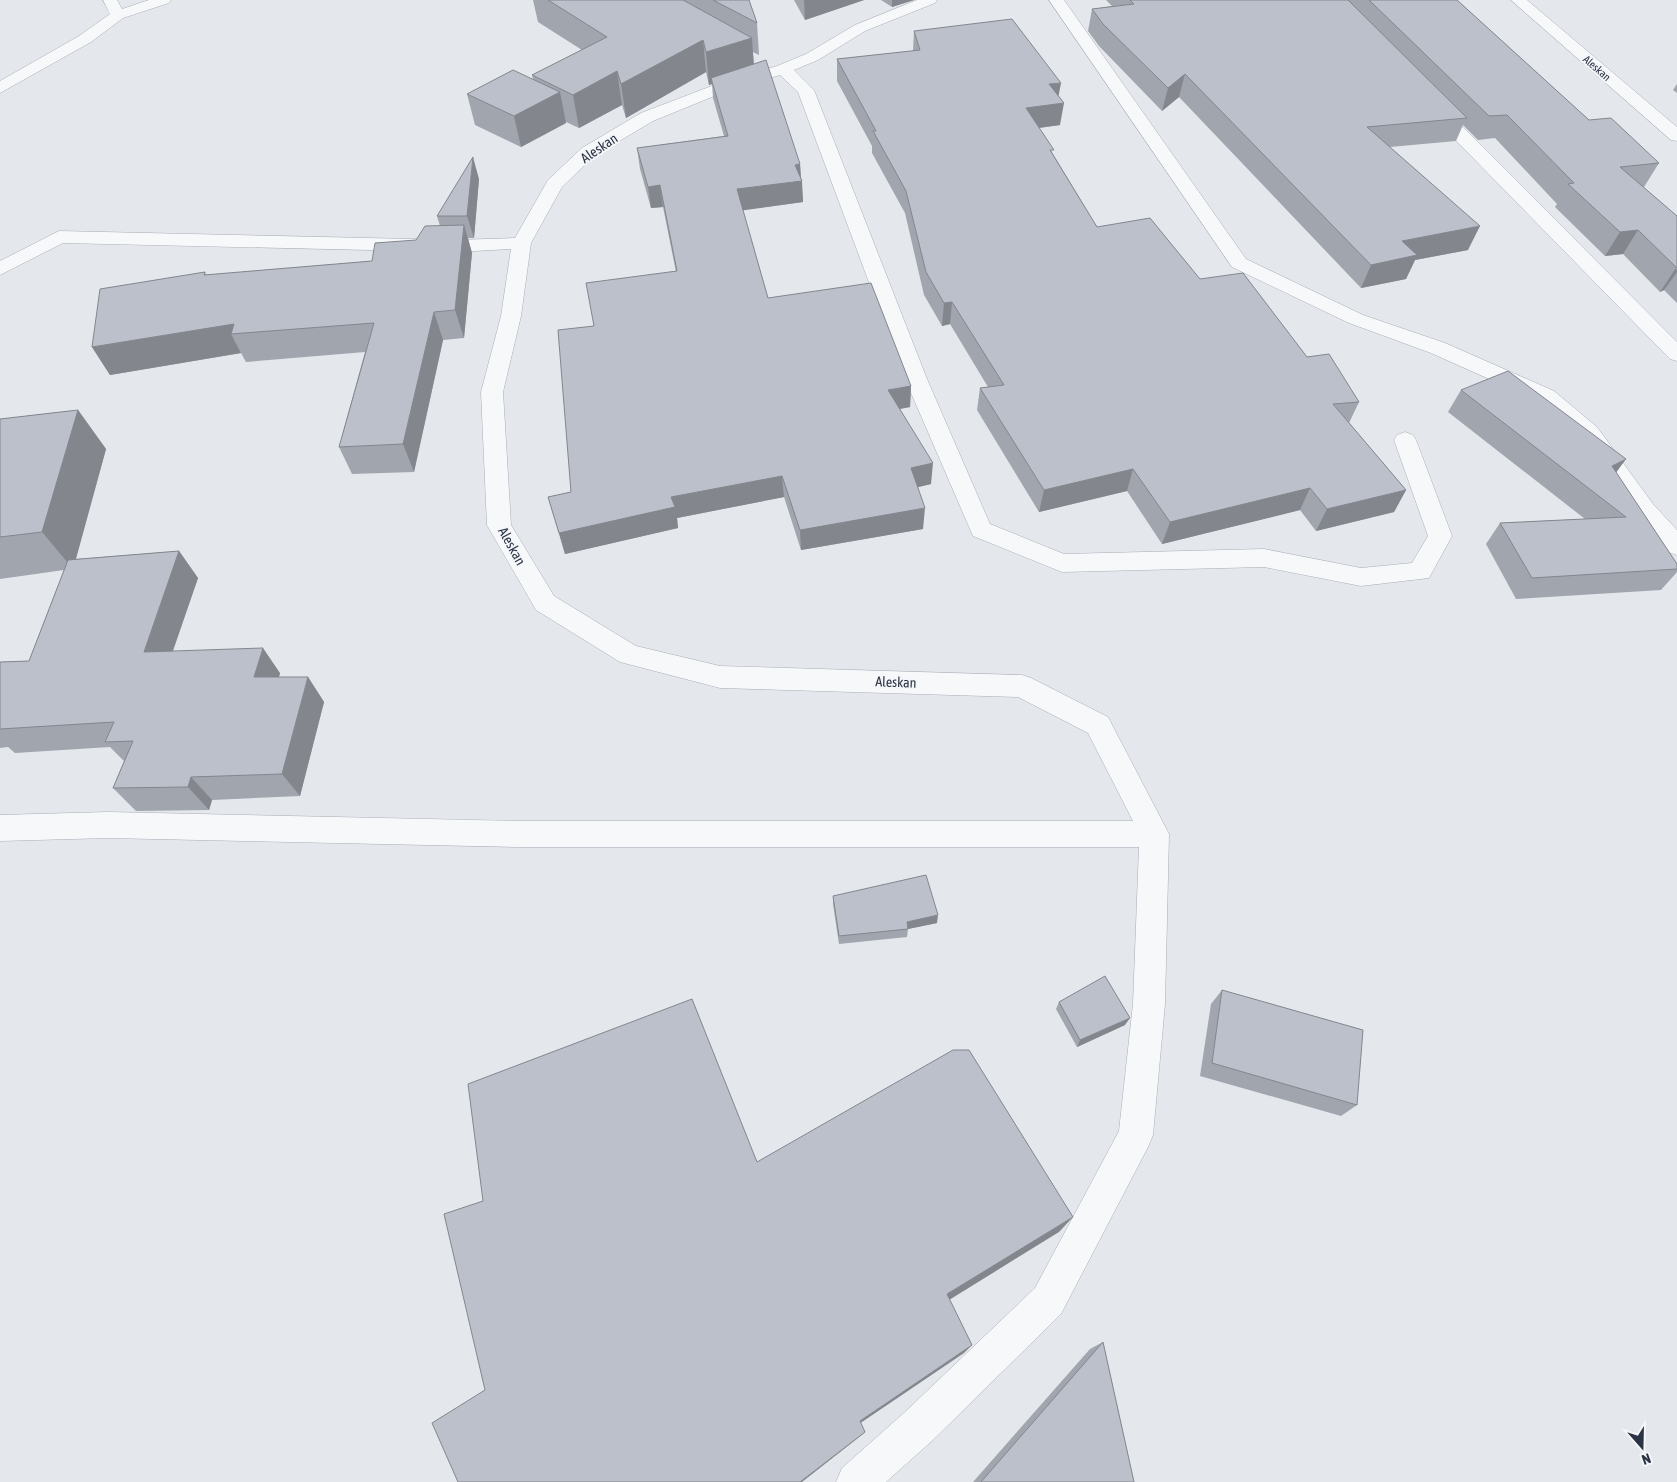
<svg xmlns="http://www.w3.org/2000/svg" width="1677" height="1482" viewBox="0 0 1677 1482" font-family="'Asap Condensed',sans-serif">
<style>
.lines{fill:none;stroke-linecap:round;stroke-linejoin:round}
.minor-casing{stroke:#a9aeb7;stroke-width:1}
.minor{fill:#f7f8fa;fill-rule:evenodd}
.wall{fill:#a1a5ae}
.shaded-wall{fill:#83868d}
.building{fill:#bbc0ca;stroke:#83868d}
.labels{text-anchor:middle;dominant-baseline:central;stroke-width:4;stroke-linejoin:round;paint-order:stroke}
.far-street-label{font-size:11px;fill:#2b3445;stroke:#f4f6f9}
.street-label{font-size:14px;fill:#2b3445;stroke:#f4f6f9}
</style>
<rect width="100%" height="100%" fill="#e4e7ec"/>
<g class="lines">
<!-- minor casing -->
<g class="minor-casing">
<g id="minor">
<path d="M103,0h14l5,9 27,-9h22l-2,3 -46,15 -32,24 -91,51v-12l79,-45 31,-22z"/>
<path d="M917,0h20l-2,3 -70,28 -47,29 -24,10 20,20 113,289 63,145 74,30 200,-5 97,19 51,-5 16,-27 -34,-96 3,-5 8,-3 8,3 3,5 36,96 -23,42 -68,8 -97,-19 -202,5 -89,-36 -68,-157 -107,-287 -18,-17 -51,15 -76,31 -59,35 -32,31 -31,56 -10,73 -18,76 8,133 43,71 82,50 84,20 302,9 9,3 77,39 61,117 -4,170 -12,131 -5,12 -87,167 -128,126 -47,42h-50l6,-14 63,-56 130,-124 84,-157 14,-127 6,-157h-623l-408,-9 -108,3v-26l108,-3 408,9h617l-45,-88 -70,-36 -298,-9 -100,-26 -84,-52 -49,-85 -6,-133 20,-76 10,-67 -55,3 -393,-9 -63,32v-14l59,-30 397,9 59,-2 33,-58 34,-32 59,-35 76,-29 60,-18 29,-12 49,-29z"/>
<path d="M1049,0h15l182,259 117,56 82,28 109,48 43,36 56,77 24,26v25l-9,-3 -31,-36 -56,-79 -43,-36 -107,-48 -82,-30 -117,-56z"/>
<path d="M1511,0h16l150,127v14l-6,-1z"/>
<path d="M1434,103l6,1 237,238v19l-7,-2 -242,-247 -2,-4 2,-4z"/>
</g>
</g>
<!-- minor -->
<use href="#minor" class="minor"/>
</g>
<!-- wall -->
<g class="wall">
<path d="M533,0h216l8,23 2,32 -6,-3 1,12 46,100 3,38 -61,8 26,88 143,88 -1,21 -10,2 31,75 -13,3 5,42 -122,21 -17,-53 -107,21 1,10 -113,26 -17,-57 23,-5 23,-166 82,-54 -13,-65 -12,1 -11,-39 -3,-21 87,-12 -11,-38 -1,-14 -3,1 -3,-13 -80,46 -4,-13 -43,23 -13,-6v1l-45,24 -46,-22 -8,-31 66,-15 -1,-4 50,-25 -44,-28z"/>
<path d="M794,0h70l-59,20z"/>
<path d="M881,0h33l-22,7z"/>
<path d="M1106,0h351l132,120 70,43 -15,24h-1l34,29v87l-13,-13 -4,2 -37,-38 -18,2 -50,-49 2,-3 -62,-66 -17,2 -15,-15 -7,16 -66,6 78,103 -53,10 -9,19 -45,9 -182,-191 -17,14 -63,-65 -11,-15 4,-22 20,-3z"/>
<path d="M914,31l144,65 2,29 -21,3 14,26 44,73 103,52 107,78 52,45 -10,21 57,67 -12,22 -78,19 -16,-21 -138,34 -35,-53 -88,21 -62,-102 3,-22 8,-1 -38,-63 -8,2 -18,-31 -19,-82 -33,-60v-7l-35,-65v-22l76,-8z"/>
<path d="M1677,84v9l-4,-3z"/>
<path d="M479,179l-5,59h-6l4,15 -8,85 -21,2 -29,132 -62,2 -13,-27 26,-95 -119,10 -5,-9 -131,22 -18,-28 113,-75 1,3 166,-14 44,-21 24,-14 -3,-10z"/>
<path d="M1461,390l155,83 61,91v8l-16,18 -145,9 -30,-55 14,-21 85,-4 -137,-107z"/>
<path d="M78,410l28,39 -30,110 103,-8 19,27 -25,73 107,22 -1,4h29l16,25 -24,94 -88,4 -3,10 -73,1 -23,-23 11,-27 -14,-14 -95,6 -7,-6 -8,1v-86l29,-1 35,-91 -64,9v-160z"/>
<path d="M833,896l104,27 -29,6 -1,8 -68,7 -6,-40z"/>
<path d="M1222,990l135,115 -16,11 -141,-40 11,-72z"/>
<path d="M1059,1002l66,23 -48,22 -21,-38z"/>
<path d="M1103,1342l31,140h-161l117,-133z"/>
</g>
<!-- shaded-wall -->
<g class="shaded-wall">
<path d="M804,0h60l-59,20z"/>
<path d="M892,0h22l-22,7z"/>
<path d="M752,38l2,32 -43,8 1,6 -3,1 -3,-33z"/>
<path d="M703,40l3,32 -80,46 -5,-34z"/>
<path d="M617,71l5,34 -43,23 -6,-33z"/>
<path d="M1185,74l-6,23 -17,14 6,-23z"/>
<path d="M1061,83l-4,21 7,-1 -4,22 -37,5 3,-22 23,-24z"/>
<path d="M560,92l6,31 -45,24 -7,-31z"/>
<path d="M473,157l6,22 -5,59 -7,-22z"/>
<path d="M800,164l1,17h1l1,21 -65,9 -1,-22 58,-24z"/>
<path d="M660,185l3,22 -12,1 -3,-21z"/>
<path d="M464,225l8,28 -8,85 -9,-28z"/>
<path d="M1480,226l-12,24 -53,10 -9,19 -45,9 10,-23 31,-24z"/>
<path d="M1638,230l-15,24 -18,2 15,-24z"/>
<path d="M1676,268l1,4 -13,18 -4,2z"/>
<path d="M952,302l-2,22 -8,2 2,-23z"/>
<path d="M434,312l9,28 -29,132 -11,-28z"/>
<path d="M234,324l-3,10 10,19 -131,22 -18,-28z"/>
<path d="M911,386l-1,21 -22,4v-21z"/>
<path d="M78,410l28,39 -33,120 -31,-37z"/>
<path d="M1626,459l-16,22 2,-15z"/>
<path d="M933,463l-2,21 -21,5 1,-21z"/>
<path d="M1133,469l-6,22 -88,21 5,-22z"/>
<path d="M782,476l2,21 -107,21 1,10 -113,26 -6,-21 112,-36z"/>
<path d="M1310,488l-10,22 -138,34 8,-22z"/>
<path d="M1406,490l-12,22 -78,19 11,-22z"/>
<path d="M925,508l-2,21 -122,21 -1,-20z"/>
<path d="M179,551l19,27 -34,98 -20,-24z"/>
<path d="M263,648l17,25 -8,29 -18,-25z"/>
<path d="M308,677l16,25 -24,94 -18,-22z"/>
<path d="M191,777l21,23 -3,10 -21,-23z"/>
<path d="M938,915l-1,8 -29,6 -1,-7z"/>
<path d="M1130,1018l-5,7 -48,22 3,-7z"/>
<path d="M1073,1217l-14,15 -118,73 6,-11z"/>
<path d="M972,1345l-8,8 -105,71 1,-3z"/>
<path d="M865,1432l-2,2 -61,48h-2z"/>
</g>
<!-- building -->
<g class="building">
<path d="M548,0h135l69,38 -46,14 -3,-12 -82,44 -4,-13 -44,24 -41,-20 75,-38z"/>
<path d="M713,0h36l8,23z"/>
<path d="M1130,0h218l119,118 -100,9 113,99 -78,15 15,14 -46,10 -186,-191 -17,14 -65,-64 -11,-15 42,-5z"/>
<path d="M1369,0h88l132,120 22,-2 48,45 -39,4 57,49v52l-39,-38 -18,2 -52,-48 6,-1 -67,-68 -18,1z"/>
<path d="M1012,19l49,64 -12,1 15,19 -38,5 28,42h-4l47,77 53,-9 50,61 43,-6 64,84 22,-3 30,48 -26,2 73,86 -79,19 -17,-21 -140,34 -37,-53 -89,21 -64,-102 24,-3 -52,-83 -8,1 -18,-31 -20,-81 -33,-60h3l-39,-72 83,-9 -6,-19z"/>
<path d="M766,60l34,104 -5,1 7,16 -65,8 31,109 103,-15 40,103 -23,4 45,73 -22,5 14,40 -125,22 -18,-54 -111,21 4,10 -116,26 -11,-36 23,-5 -13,-162 36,-4 -8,-43 91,-12 -17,-86 -12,2 -11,-39 91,-12 -17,-58z"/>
<path d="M513,70l47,22 -46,24 -47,-22z"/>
<path d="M473,157l-6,59h-30z"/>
<path d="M464,225l-9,85 -21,2 -31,132 -64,3 35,-124 -143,11 3,-10 -142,23 8,-58 105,-17 -1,3 168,-14 3,-18 41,-3 9,-14z"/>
<path d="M1508,371l118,88 -14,7 65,98v5l-145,9 -32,-55 126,-6 -165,-127z"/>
<path d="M78,410l-36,122 -42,5v-118z"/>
<path d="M179,551l-35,101 119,-4 -9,29h54l-26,97 -91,3 -3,10 -75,1 20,-47 -28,1 9,-20 -114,7v-67l29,-1 39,-101z"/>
<path d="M926,875l12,40 -31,7 1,7 -69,7 -6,-40z"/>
<path d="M1105,976l25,42 -50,22 -21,-38z"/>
<path d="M1222,990l141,40 -6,75 -145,-42z"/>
<path d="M692,999l65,163 196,-112h16l104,167 -126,77 25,51 -112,76 5,11 -65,50h-342l-26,-59 53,-33 -41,-176 39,-13 -15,-117z"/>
<path d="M1103,1342l31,140h-153z"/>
</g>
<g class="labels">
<!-- far-street labels -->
<g class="far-street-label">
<text transform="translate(1597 68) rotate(41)">Aleskan</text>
</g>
<!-- street labels -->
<g class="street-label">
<text transform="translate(599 148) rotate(-34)">Aleskan</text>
<text transform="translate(512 546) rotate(61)">Aleskan</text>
<text transform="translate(896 682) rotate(2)">Aleskan</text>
</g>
</g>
<!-- north arrow -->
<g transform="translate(1642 1447) rotate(160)" stroke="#f4f6f9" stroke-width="4" paint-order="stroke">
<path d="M0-4L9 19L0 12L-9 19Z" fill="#2b3445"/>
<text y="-8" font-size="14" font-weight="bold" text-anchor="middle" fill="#2b3445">N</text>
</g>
</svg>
